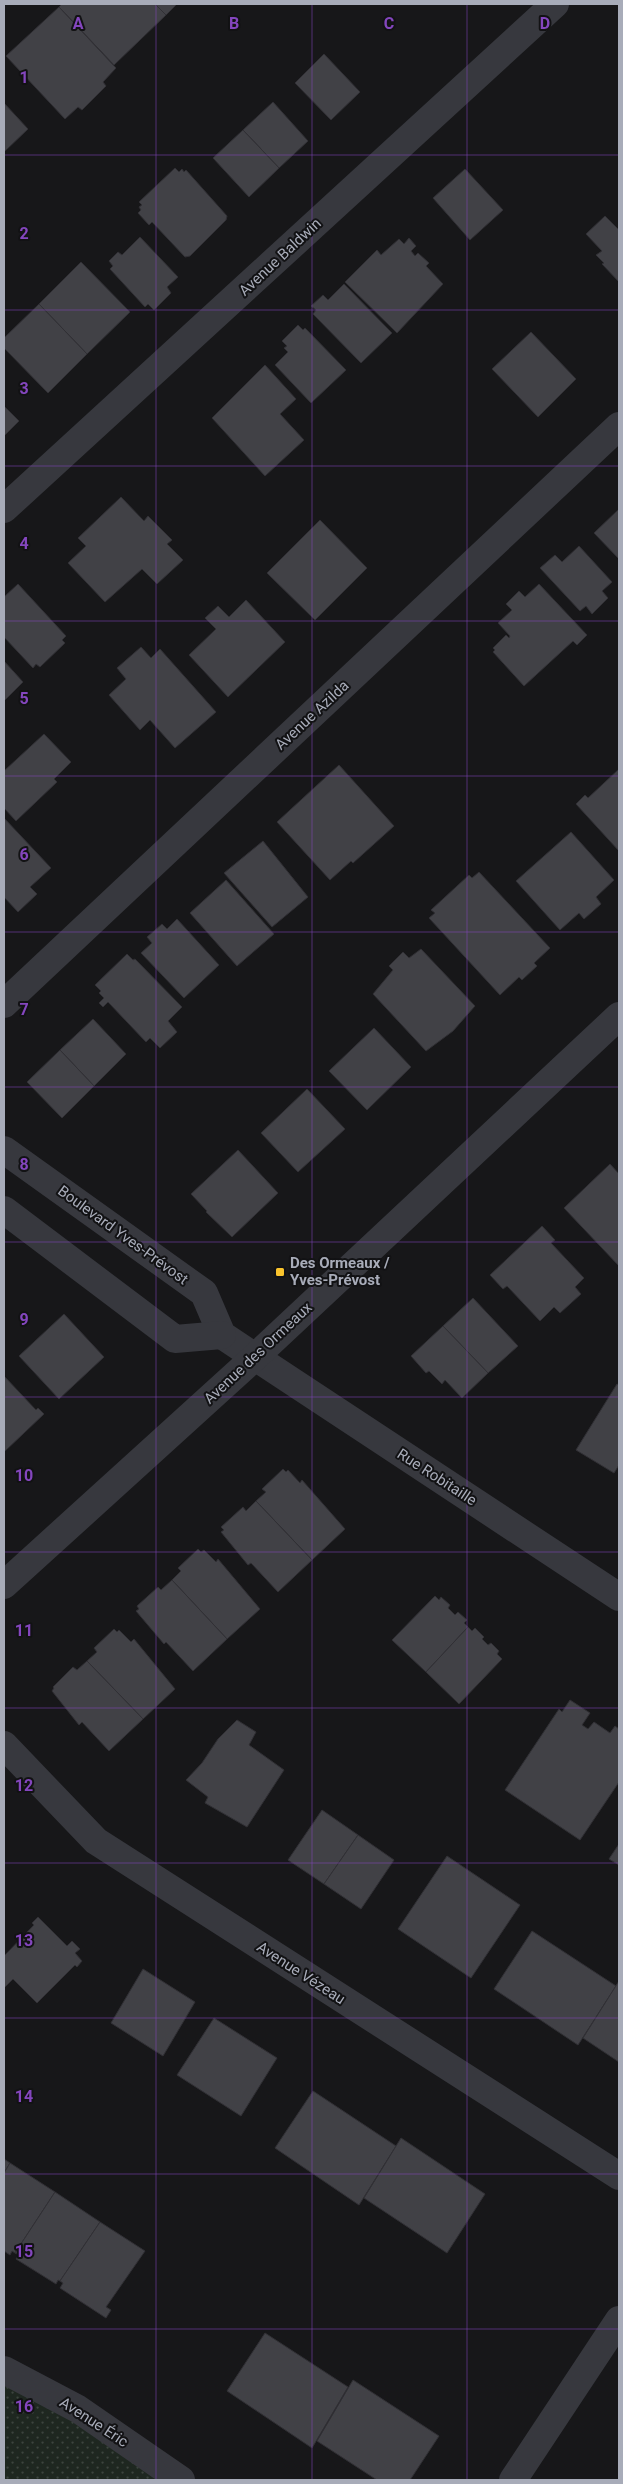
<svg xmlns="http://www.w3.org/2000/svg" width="623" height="2484" viewBox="0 0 623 2484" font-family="Roboto,sans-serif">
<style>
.park{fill:url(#park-dots)}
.building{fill:#414146;stroke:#313035}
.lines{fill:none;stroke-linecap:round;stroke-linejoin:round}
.minor{stroke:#37383e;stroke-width:28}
.tertiary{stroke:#37383e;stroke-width:28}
.grid{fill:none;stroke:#8446be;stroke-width:1;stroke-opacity:0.55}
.poi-dot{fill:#fac42d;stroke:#121214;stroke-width:2}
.labels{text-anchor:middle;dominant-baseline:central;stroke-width:4;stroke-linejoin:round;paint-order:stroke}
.street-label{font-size:15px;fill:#a8acb9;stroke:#121214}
.poi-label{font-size:15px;font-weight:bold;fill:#a8acb9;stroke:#121214;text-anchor:start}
.grid-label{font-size:16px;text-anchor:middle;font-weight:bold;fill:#8446be;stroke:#121214;stroke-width:4;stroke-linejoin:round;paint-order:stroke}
</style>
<defs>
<pattern id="park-dots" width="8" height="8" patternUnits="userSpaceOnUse" patternTransform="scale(1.25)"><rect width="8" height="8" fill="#1e2720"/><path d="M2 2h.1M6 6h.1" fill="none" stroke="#3c443e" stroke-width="1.8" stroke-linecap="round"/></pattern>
</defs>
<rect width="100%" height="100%" fill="#171719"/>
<!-- park -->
<path class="park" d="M4,2383l84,46 76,51h-160z"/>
<!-- building -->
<g class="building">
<path d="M62,4h93l11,11 -52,50 -55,-58z"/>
<path d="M155,4h22l-11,11z"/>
<path d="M59,7l57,61 -13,14 3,4 -24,24 -4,-3 -13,12 -59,-63z"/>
<path d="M324,54l36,38 -29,28 -36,-37z"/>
<path d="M273,102l35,39 -29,27 -36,-38z"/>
<path d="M4,103l24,26 -24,23z"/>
<path d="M243,130l36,38 -30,29 -36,-39z"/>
<path d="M175,168l4,4 3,-3 2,3 2,-2 41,46 -1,4 -36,36 -5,1 -33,-35 -3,3 -11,-12 3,-3 -2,-3 3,-2 -3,-3z"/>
<path d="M465,169l38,41 -33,30 -37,-42z"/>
<path d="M605,216l14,14v52l-17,-18 2,-1 -8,-8 6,-4 -16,-17z"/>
<path d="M140,237l38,40 -11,10 4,6 -17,17 -6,-6 -3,3 -35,-38 3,-3 -4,-5 9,-9 4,3z"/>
<path d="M409,238l7,8 -5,5 4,5 3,-3 11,10 -3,3 17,18 -46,49 -52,-51 32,-32 4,5 18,-16 5,5z"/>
<path d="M81,262l49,50 -43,42 -48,-50z"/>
<path d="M344,284l48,49 -31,30 -48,-49 3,-4 -5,-4 12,-11 5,5z"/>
<path d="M39,304l48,50 -39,39 -44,-45v-10z"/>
<path d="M298,325l5,5 2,-2 41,42 -35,33 -36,-38 13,-13 -4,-4 3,-2 -5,-5z"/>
<path d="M531,332l45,47 -38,38 -46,-48z"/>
<path d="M265,365l31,34 -16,15 24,26 -39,36 -53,-58z"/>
<path d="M4,406l15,15 -15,15z"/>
<path d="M121,497l23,24 4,-5 24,24 -5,4 16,16 -26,24 -15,-15 -37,33 -37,-39 18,-17 -8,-8z"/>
<path d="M619,509v50l-25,-26z"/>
<path d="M320,520l47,48 -52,52 -48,-47z"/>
<path d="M579,546l33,36 -10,9 6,7 -16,16 -6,-8 -6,5 -40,-43 15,-13 7,7z"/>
<path d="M18,584l48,52 -4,4 3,3 -25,24 -4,-3 -3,4 -29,-31v-40z"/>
<path d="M539,584l48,51 -10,10 -4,-4 -49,45 -31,-34 2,-2 -2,-2 13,-13 3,3 1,-2 -12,-13 14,-13 -6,-6 13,-13 6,6z"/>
<path d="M246,600l39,42 -57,55 -39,-42 27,-26 -11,-11 13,-12 11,11z"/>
<path d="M141,647l10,11 9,-9 56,63 -41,36 -25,-28 -10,10 -31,-35 17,-16 -9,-11z"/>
<path d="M4,661l19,21 -19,19z"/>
<path d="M44,734l27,28 -17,17 3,3 -41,39 -12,-13v-37z"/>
<path d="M339,765l55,61 -41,37 -2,-2 -21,19 -53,-58z"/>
<path d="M619,769v82l-43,-47 9,-9 3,3z"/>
<path d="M4,818l47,50 -21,19 7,7 -19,18 -14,-15z"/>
<path d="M571,832l43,48 -18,17 5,7 -17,15 -5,-6 -19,17 -44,-49z"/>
<path d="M263,841l45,56 -36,30 -48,-54z"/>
<path d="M479,872l71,76 -16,15 3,3 -15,14 -3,-3 -19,18 -71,-77 6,-5 -4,-3 38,-35 3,3z"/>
<path d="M226,880l48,54 -37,32 -47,-53z"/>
<path d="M177,919l42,46 -35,33 -43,-45 11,-10 -5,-6 15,-13 5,5z"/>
<path d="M421,949l54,57 -22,25 -27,20 -53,-57 20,-24 -4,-4 14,-14 6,6z"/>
<path d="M127,954l6,6 2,-1 47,48 -14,14 9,11 -17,16 -10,-10 -4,4 -38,-40 -5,5 -4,-4 5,-5 -5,-5 2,-2 -6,-6z"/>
<path d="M93,1019l33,35 -32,32 -34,-36z"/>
<path d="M374,1028l37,39 -44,43 -38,-39z"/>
<path d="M60,1050l34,36 -32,32 -35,-36z"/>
<path d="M307,1089l38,40 -47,43 -37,-39z"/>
<path d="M238,1150l40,43 -46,44 -26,-25 1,-1 -16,-17z"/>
<path d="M610,1164l9,10v92l-55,-58z"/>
<path d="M542,1226l13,14 -4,3 33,35 -9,9 6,7 -21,19 -6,-6 -14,14 -33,-35 -4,3 -13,-14z"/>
<path d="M473,1298l45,48 -30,27 -45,-47z"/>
<path d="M64,1314l40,43 -45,42 -40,-43z"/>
<path d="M443,1326l45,47 -26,25 -17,-18 -3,4 -13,-13 -3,2 -15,-17z"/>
<path d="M4,1376l32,34 2,-2 6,6 -40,38z"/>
<path d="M617,1384l2,1v80l-5,8 -38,-23z"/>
<path d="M283,1469l3,3 2,-2 12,13 2,-3 43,49 -33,31 -56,-59 10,-9 -4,-3z"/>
<path d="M256,1501l56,59 -34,32 -27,-29 -3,2 -27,-33 3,-2 -3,-3 22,-20 3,4z"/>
<path d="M198,1549l3,3 3,-2 12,12 2,-3 42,50 -33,30 -55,-59 9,-9 -3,-3z"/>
<path d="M172,1580l55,59 -34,32 -27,-29 -2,2 -28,-33 3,-2 -2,-3 21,-19 3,3z"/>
<path d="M435,1596l4,4 2,-3 9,8 -2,3 7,7 3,-3 9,8 -3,3 4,4 -42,45 -34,-32z"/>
<path d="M468,1627l4,4 3,-3 9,9 -2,2 6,6 3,-2 8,8 -2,3 5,5 -43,45 -33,-32z"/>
<path d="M114,1629l3,3 2,-2 12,12 3,-3 41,50 -32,30 -56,-58 10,-9 -3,-4z"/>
<path d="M87,1661l56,58 -34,32 -27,-29 -3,3 -27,-34 2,-3 -1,-1 20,-20 4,3z"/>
<path d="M570,1700l20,13 -8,12 6,4 6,-7 16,11 5,-7 4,3v53l-39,58 -75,-50 54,-81 3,3z"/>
<path d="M237,1720l19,12 -7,13 35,25 -37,57 -42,-24 3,-6 -22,-17 16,-17 16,-24z"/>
<path d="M322,1810l36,25 -34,49 -36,-24z"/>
<path d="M358,1835l36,25 -33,49 -37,-25z"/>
<path d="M619,1844v21l-10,-6z"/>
<path d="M447,1856l73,49 -49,73 -73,-49z"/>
<path d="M38,1917l29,29 5,-5 8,8 -5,4 7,8 -5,6 -2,-2 -38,38 -24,-24 -9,9v-32l30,-31 -2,-2z"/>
<path d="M532,1931l84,55 -38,59 -84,-56z"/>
<path d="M143,1969l52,33 -32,54 -52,-33z"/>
<path d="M619,1981v81l-36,-24z"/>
<path d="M214,2018l63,40 -36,58 -64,-41z"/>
<path d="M313,2091l83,55 -37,59 -84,-57z"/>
<path d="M401,2138l84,56 -38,59 -83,-55z"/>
<path d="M4,2159l6,4 -6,10z"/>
<path d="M10,2163l45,29 -40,61 -3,-2 -2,4 -6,-4v-78z"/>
<path d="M55,2192l45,30 -40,59 -2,-1 -2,4 -40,-25 3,-4 -4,-2z"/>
<path d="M100,2222l45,29 -39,56 5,3 -5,8 -46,-30 3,-5 -3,-2z"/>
<path d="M265,2333l83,54 -36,61 -85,-57z"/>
<path d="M353,2380l86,56 -29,44h-33l-60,-39z"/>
</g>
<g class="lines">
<!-- minor -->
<g class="minor">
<path d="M4,509l551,-505"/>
<path d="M4,1004l615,-578"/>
<path d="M255,1357l364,240"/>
<path d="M4,1745l92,96 523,335"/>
<path d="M4,2370l74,39 103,71"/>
<path d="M513,2480l106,-160"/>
</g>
<!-- tertiary -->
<g class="tertiary">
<path d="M4,1150l200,143 18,42 33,22"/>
<path d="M4,1210l171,129 47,-4"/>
<path d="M4,1585l251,-228 364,-341"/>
</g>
</g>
<!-- grid -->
<path class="grid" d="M156,4v2476M312,4v2476M467,4v2476M4,155h615M4,310h615M4,466h615M4,621h615M4,776h615M4,932h615M4,1087h615M4,1242h615M4,1397h615M4,1552h615M4,1708h615M4,1863h615M4,2018h615M4,2174h615M4,2329h615"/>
<!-- markers -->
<rect class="poi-dot" x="275" y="1267" width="10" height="10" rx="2.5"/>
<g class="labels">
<!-- street labels -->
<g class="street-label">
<text transform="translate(280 257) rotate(-43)">Avenue Baldwin</text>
<text transform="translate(312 715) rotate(-43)">Avenue Azilda</text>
<text transform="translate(123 1235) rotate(36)">Boulevard Yves-Prévost</text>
<text transform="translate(258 1353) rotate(-43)">Avenue des Ormeaux</text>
<text transform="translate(437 1477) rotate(33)">Rue Robitaille</text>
<text transform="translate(301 1973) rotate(33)">Avenue Vézeau</text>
<text transform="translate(94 2422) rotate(33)">Avenue Éric</text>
</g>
<!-- poi labels -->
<g class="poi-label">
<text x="290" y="1263">Des Ormeaux /<tspan x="290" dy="17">Yves-Prévost</tspan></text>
</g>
</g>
<g class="grid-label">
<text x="78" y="29">A</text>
<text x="234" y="29">B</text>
<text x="389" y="29">C</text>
<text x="545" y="29">D</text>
<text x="24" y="83">1</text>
<text x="24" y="239">2</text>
<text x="24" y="394">3</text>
<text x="24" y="549">4</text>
<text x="24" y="704">5</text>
<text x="24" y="860">6</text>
<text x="24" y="1015">7</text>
<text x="24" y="1170">8</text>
<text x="24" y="1325">9</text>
<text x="24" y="1481">10</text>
<text x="24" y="1636">11</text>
<text x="24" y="1791">12</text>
<text x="24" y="1946">13</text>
<text x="24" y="2102">14</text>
<text x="24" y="2257">15</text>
<text x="24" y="2412">16</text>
</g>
<!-- border -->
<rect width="623" height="2484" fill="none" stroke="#a8acb9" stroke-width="10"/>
</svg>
